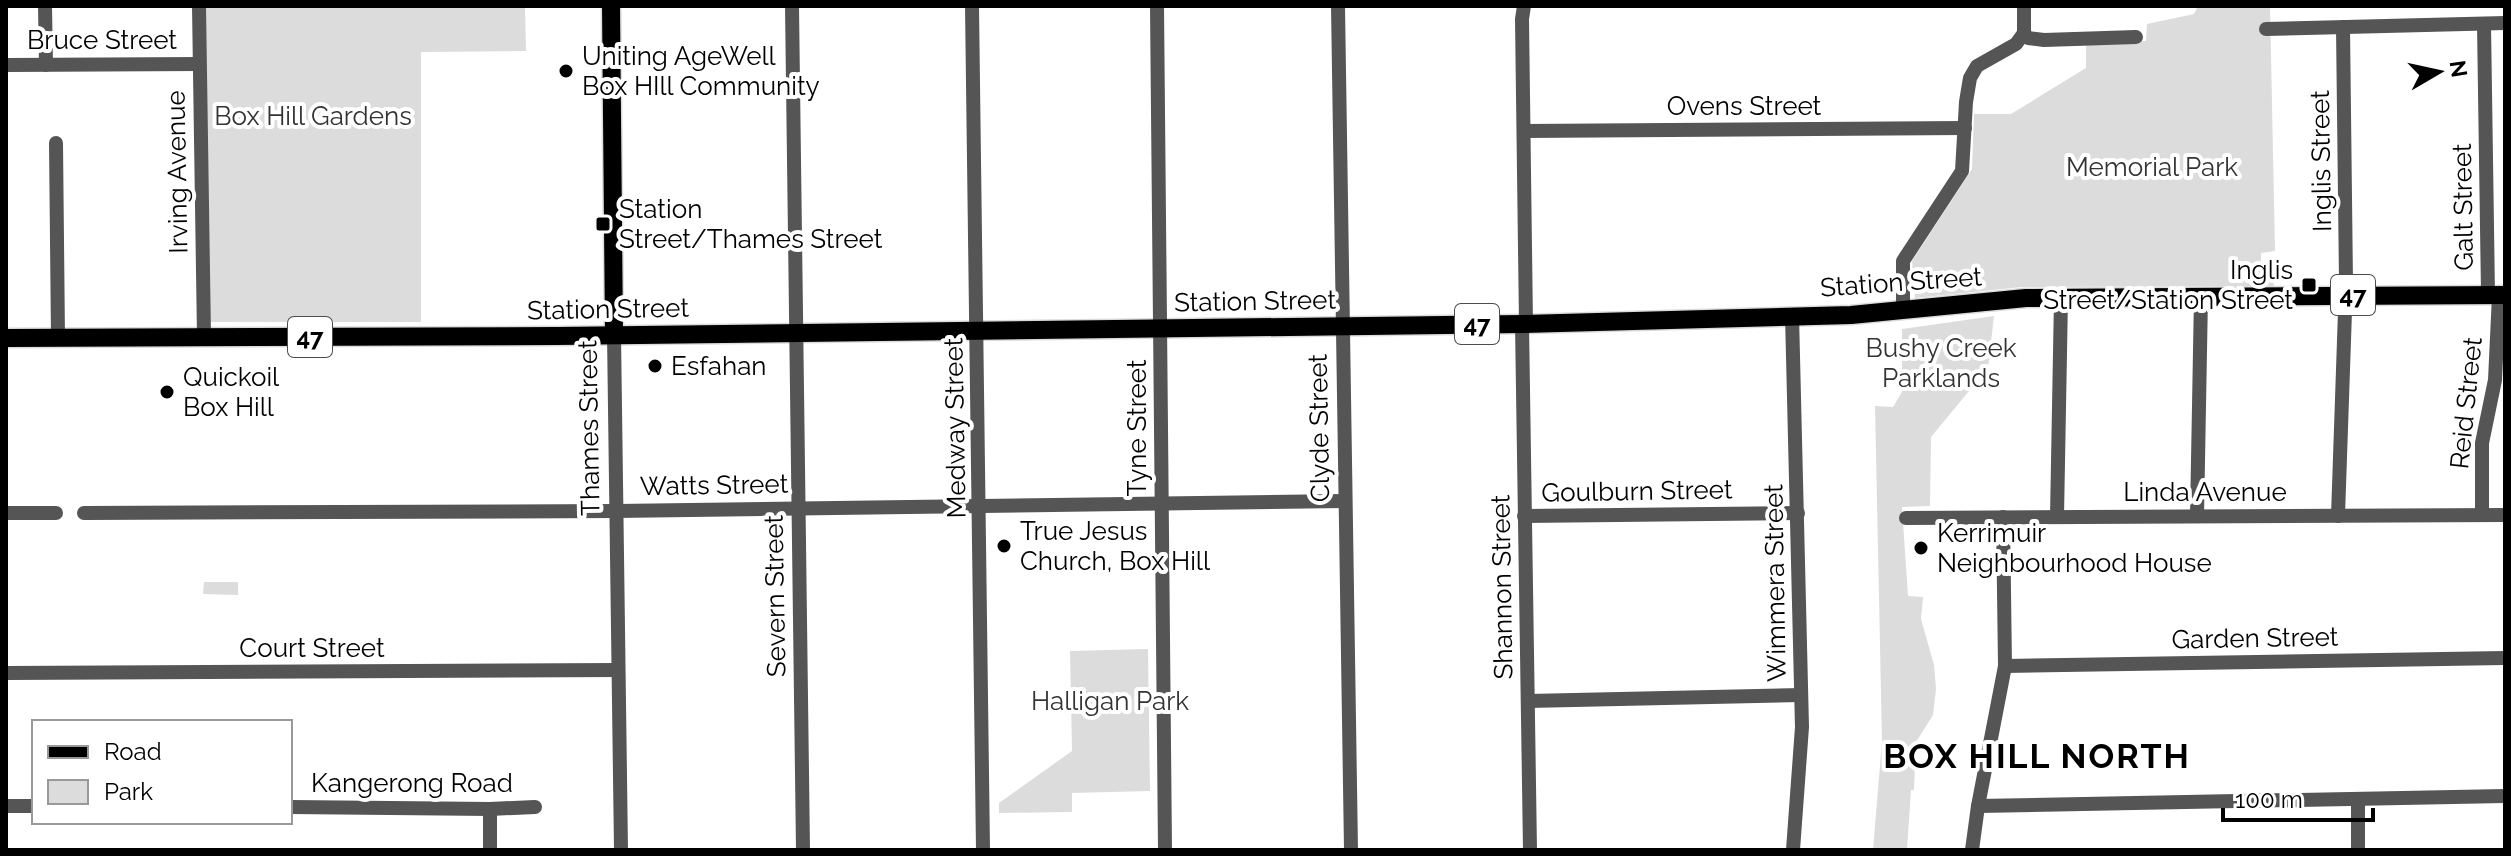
<svg xmlns="http://www.w3.org/2000/svg" width="2511" height="856" viewBox="0 0 2511 856" font-family="Raleway,sans-serif">
<style>
.green{fill:#dcdcdc}
.lines{fill:none;stroke-linecap:round;stroke-linejoin:round}
.major-casing{stroke:#dbdbdb;stroke-width:21}
.minor{stroke:#555;stroke-width:14}
.major{stroke:#000;stroke-width:18}
.poi-dot{fill:#000;stroke:#fff;stroke-width:3}
.labels{text-anchor:middle;dominant-baseline:central;stroke-width:8;stroke-linejoin:round;paint-order:stroke}
.shield{fill:#fff;stroke:#4c4c4c;stroke-width:2}
.shield-label{font-size:24px;font-weight:bold;fill:#000}
.street-label{font-size:26px;fill:#000;stroke:#fff}
.poi-label{font-size:26px;fill:#000;stroke:#fff;text-anchor:start}
.park-label{font-size:26px;fill:#333;stroke:#fff}
.district-label{font-size:34px;font-weight:bold;letter-spacing:2px;fill:#000;stroke:#fff}
</style>
<rect width="100%" height="100%" fill="#fff"/>
<!-- green -->
<g class="green">
<path d="M205,6h320l1,45 -105,1v270h-211z"/>
<path d="M2198,6h72l5,245 -14,2v16h12l1,17 -252,1 -107,11 -3,-37 60,-92 2,-55h37l75,-46v-25l60,-2 1,-17 47,-10z"/>
<path d="M1994,316l-6,52 -57,69 -1,69 -28,1 6,89 15,1 -2,22 13,46 2,24 -3,26 -17,27 -2,48h-3l-4,60h-34l9,-109 -7,-335 18,1 9,-15v-63z"/>
<path d="M204,582h34v13l-35,-1z"/>
<path d="M1148,649l2,142 -78,2v19l-73,1v-10l73,-52 -2,-100z"/>
</g>
<g class="lines">
<!-- major casing -->
<g class="major-casing">
<g id="major">
<path d="M611,6l3,328"/>
<path d="M6,338l551,-2 965,-12 329,-9 175,-17 479,-3"/>
</g>
</g>
<!-- minor -->
<g class="minor">
<path d="M45,6l1,59"/>
<path d="M199,6l5,331"/>
<path d="M792,6l11,844"/>
<path d="M972,6l11,844"/>
<path d="M1157,6l8,844"/>
<path d="M1338,6l13,844"/>
<path d="M1524,6l-2,13 4,305"/>
<path d="M2484,24l4,270"/>
<path d="M2266,29l239,-6"/>
<path d="M2024,33l4,5 16,2 92,-3"/>
<path d="M6,65l193,-1"/>
<path d="M1524,131l441,-3"/>
<path d="M56,143l2,195"/>
<path d="M1903,310v-49l59,-90 4,-69 4,-24 7,-12 39,-22 8,-11v-27"/>
<path d="M1792,315l10,412 -9,123"/>
<path d="M1522,324l8,526"/>
<path d="M614,334l7,516"/>
<path d="M6,513h50"/>
<path d="M84,513l532,-2 728,-10"/>
<path d="M2482,515v-72l13,-63 4,-85"/>
<path d="M1524,516l274,-3"/>
<path d="M2197,516l4,-220"/>
<path d="M2338,516l8,-234 -3,-255"/>
<path d="M2057,517l4,-219"/>
<path d="M1906,518l599,-3"/>
<path d="M2005,666l500,-8"/>
<path d="M6,673l612,-3"/>
<path d="M1528,701l273,-6"/>
<path d="M2358,801v49"/>
<path d="M6,806h28"/>
<path d="M1978,806l527,-10"/>
<path d="M290,807l200,2 45,-2"/>
<path d="M490,809v41"/>
<path d="M1972,850l6,-44 27,-140 -2,-149"/>
</g>
<!-- major -->
<use href="#major" class="major"/>
</g>
<!-- markers -->
<g class="poi-dot">
<circle cx="566" cy="71" r="8"/>
<rect x="595" y="216" width="16" height="16" rx="4"/>
<rect x="2301" y="277" width="16" height="16" rx="4"/>
<circle cx="655" cy="366" r="8"/>
<circle cx="167" cy="392" r="8"/>
<circle cx="1004" cy="546" r="8"/>
<circle cx="1921" cy="548" r="8"/>
</g>
<g class="labels">
<!-- shield labels -->
<g class="shield">
<rect x="2331" y="275" width="44" height="40" rx="6"/>
<rect x="1455" y="304" width="44" height="40" rx="6"/>
<rect x="288" y="317" width="44" height="40" rx="6"/>
</g>
<g class="shield-label">
<text x="2353" y="295">47</text>
<text x="1477" y="324">47</text>
<text x="310" y="337">47</text>
</g>
<!-- street labels -->
<g class="street-label">
<text x="102" y="40">Bruce Street</text>
<text x="1744" y="106">Ovens Street</text>
<text transform="translate(2321 161) rotate(-91)">Inglis Street</text>
<text transform="translate(177 172) rotate(-91)">Irving Avenue</text>
<text transform="translate(2463 207) rotate(-91)">Galt Street</text>
<text transform="translate(1901 282) rotate(-4)">Station Street</text>
<text transform="translate(1255 301) rotate(-1)">Station Street</text>
<text transform="translate(608 309) rotate(-1)">Station Street</text>
<text transform="translate(2466 403) rotate(-84)">Reid Street</text>
<text transform="translate(589 428) rotate(-91)">Thames Street</text>
<text transform="translate(955 428) rotate(-91)">Medway Street</text>
<text transform="translate(1137 428) rotate(-90)">Tyne Street</text>
<text transform="translate(1319 428) rotate(-91)">Clyde Street</text>
<text transform="translate(714 485) rotate(-1)">Watts Street</text>
<text transform="translate(1637 491) rotate(-1)">Goulburn Street</text>
<text x="2205" y="492">Linda Avenue</text>
<text transform="translate(1775 583) rotate(-91)">Wimmera Street</text>
<text transform="translate(1502 587) rotate(-91)">Shannon Street</text>
<text transform="translate(775 596) rotate(-91)">Severn Street</text>
<text transform="translate(2255 638) rotate(-1)">Garden Street</text>
<text x="312" y="648">Court Street</text>
<text x="412" y="783">Kangerong Road</text>
</g>
<!-- poi labels -->
<g class="poi-label">
<text x="582" y="56">Uniting AgeWell<tspan x="582" dy="30">Box HIll Community</tspan></text>
<text x="619" y="209">Station<tspan x="619" dy="30">Street/Thames Street</tspan></text>
<text x="2293" y="270" text-anchor="end">Inglis<tspan x="2293" dy="30">Street/Station Street</tspan></text>
<text x="671" y="366">Esfahan</text>
<text x="183" y="377">Quickoil<tspan x="183" dy="30">Box Hill</tspan></text>
<text x="1020" y="531">True Jesus<tspan x="1020" dy="30">Church, Box Hill</tspan></text>
<text x="1937" y="533">Kerrimuir<tspan x="1937" dy="30">Neighbourhood House</tspan></text>
</g>
<!-- park labels -->
<g class="park-label">
<text x="313" y="116">Box Hill Gardens</text>
<text x="2152" y="167">Memorial Park</text>
<text x="1941" y="348">Bushy Creek<tspan x="1941" dy="30">Parklands</tspan></text>
<text x="1110" y="701">Halligan Park</text>
</g>
<!-- district labels -->
<g class="district-label">
<text x="2037" y="756">BOX HILL NORTH</text>
</g>
</g>
<!-- border -->
<rect width="2511" height="856" fill="none" stroke="#000000" stroke-width="16"/>
<!-- legend -->
<rect x="32" y="720" width="260" height="104" fill="#ffffff" stroke="#999999" stroke-width="2"/>
<rect x="48" y="746" width="40" height="12" fill="#000000" stroke="#999999" stroke-width="2"/>
<text x="104" y="760" font-size="24" fill="#000000">Road</text>
<rect x="48" y="780" width="40" height="24" fill="#dcdcdc" stroke="#999999" stroke-width="2"/>
<text x="104" y="800" font-size="24" fill="#000000">Park</text>
<!-- north arrow -->
<g transform="translate(2439 72) rotate(81)" stroke="#ffffff" stroke-width="6" paint-order="stroke">
<path d="M0-6L14 30L0 20L-14 30Z" fill="#000000"/>
<text y="-12" font-size="22" font-weight="bold" text-anchor="middle" fill="#000000">N</text>
</g>
<!-- scale -->
<path d="M2223 808v12h150v-12" fill="none" stroke="#000000" stroke-width="4"/>
<text x="2235" y="808" font-size="24" fill="#000000" stroke="#ffffff" stroke-width="6" paint-order="stroke">100 m</text>
</svg>
